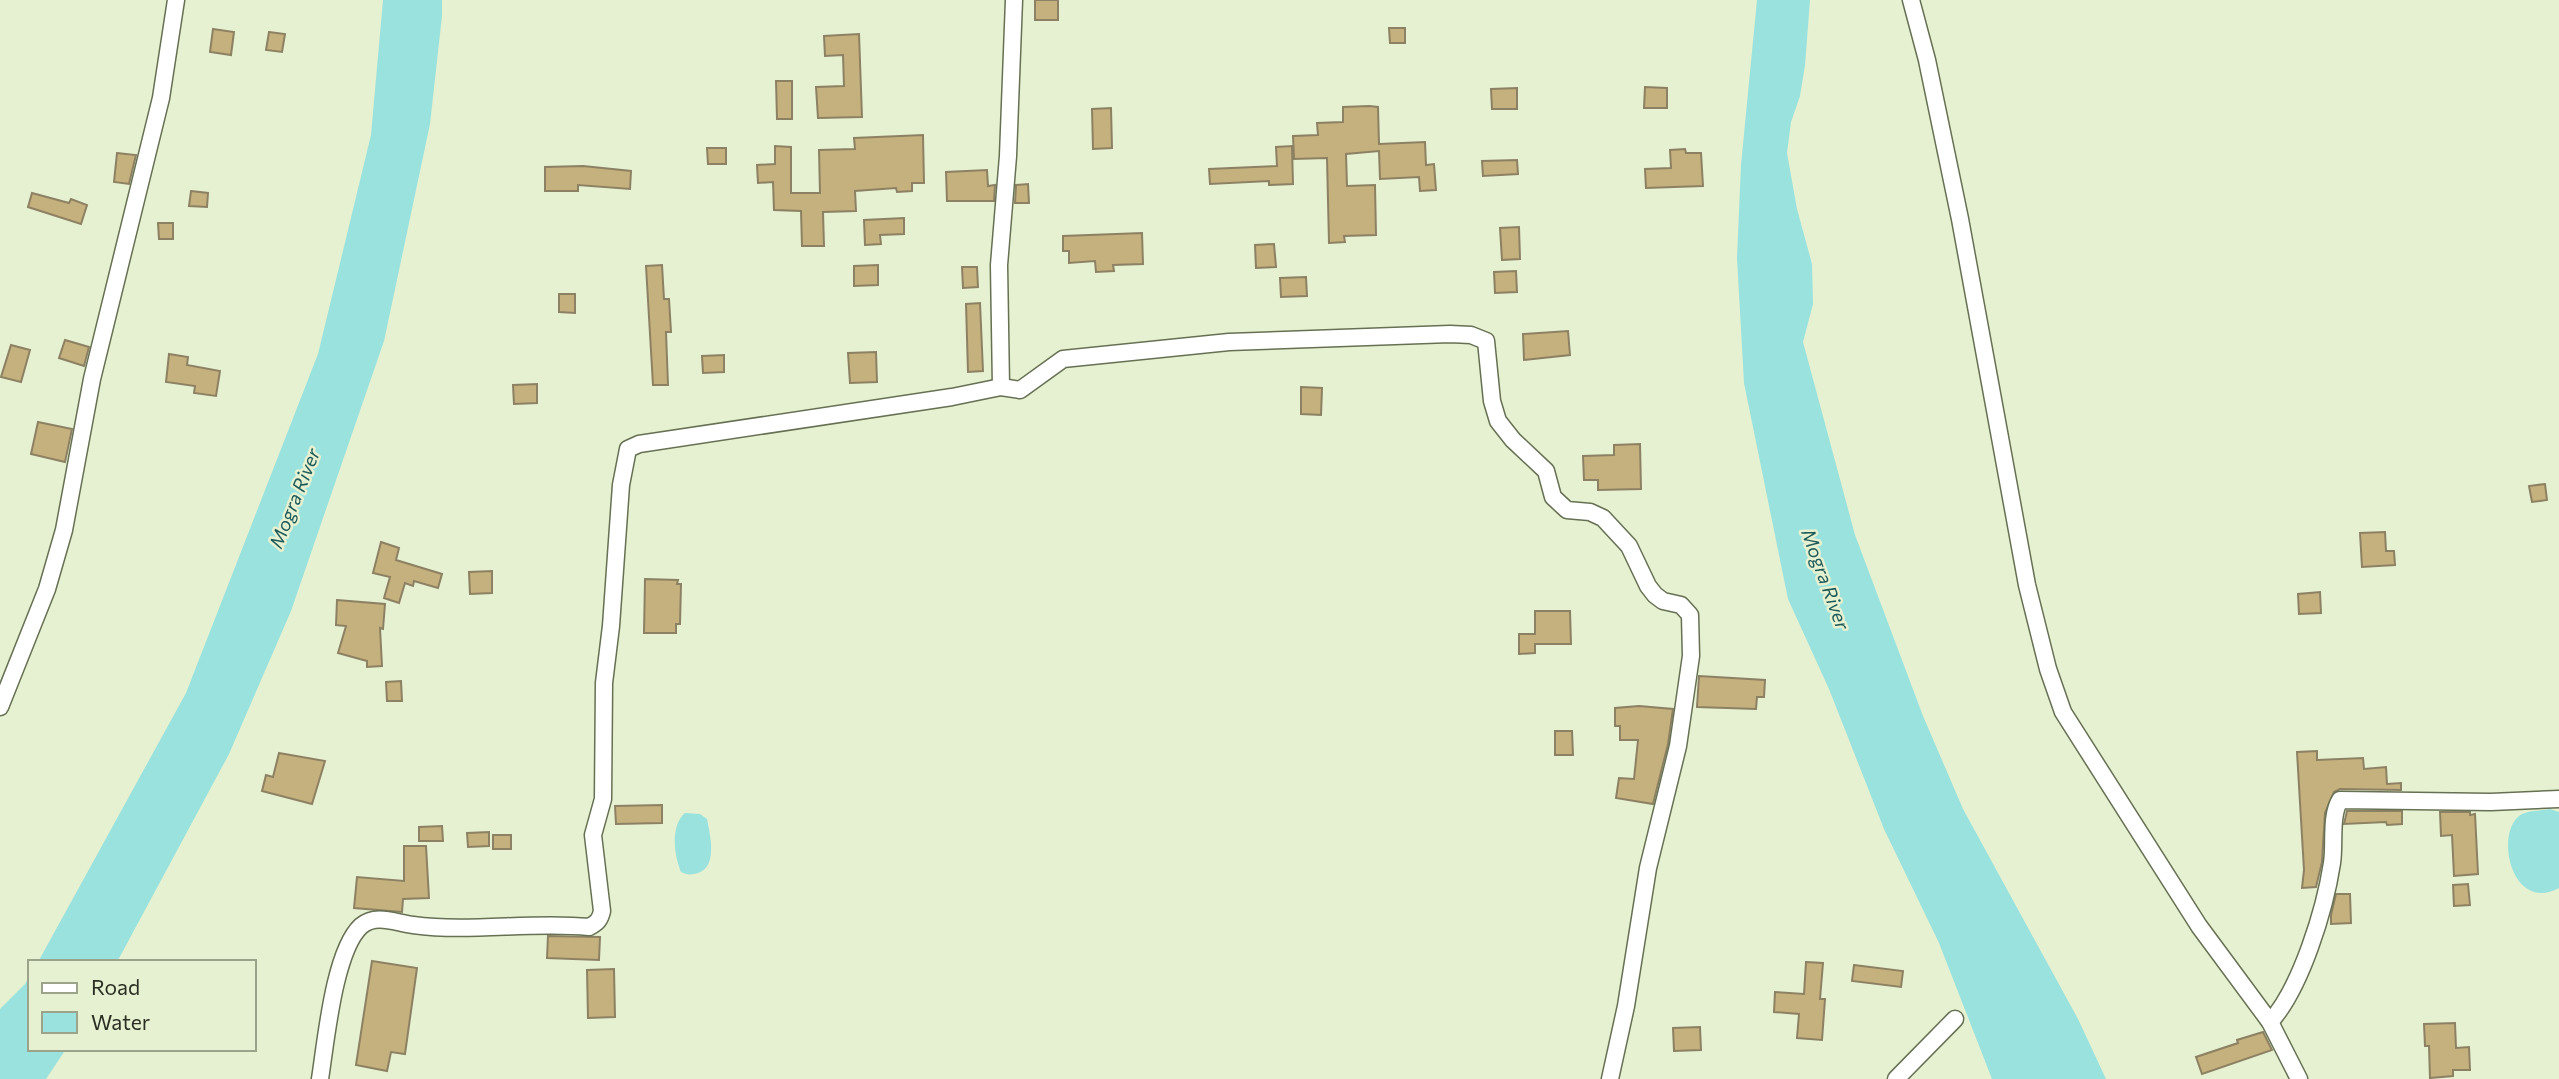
<svg xmlns="http://www.w3.org/2000/svg" width="2559" height="1079" viewBox="0 0 2559 1079" font-family="Commissioner,sans-serif">
<style>
.water{fill:#99e2de}
.building{fill:#c5b17d;stroke:#8d8163;stroke-width:2}
.lines{fill:none;stroke-linecap:round;stroke-linejoin:round}
.minor-casing{stroke:#667053;stroke-width:19}
.minor{stroke:#fff;stroke-width:16}
.labels{text-anchor:middle;dominant-baseline:central;stroke-width:5;stroke-linejoin:round;paint-order:stroke}
.water-label{font-size:19px;font-style:italic;fill:#1d5a58;stroke:#e6f1d1}
</style>
<rect width="100%" height="100%" fill="#e6f1d1"/>
<!-- water -->
<g class="water">
<path d="M383,0h59v16l-12,108 -46,217 -93,270 -62,143 -112,208h-79l148,-269 132,-339 53,-219z"/>
<path d="M1757,0h53l-5,65 -5,31 -9,26 -4,31 10,56 15,55 1,40 -10,38 52,193 68,181 40,93 115,210 28,60h-114l-53,-136 -55,-114 -55,-140 -41,-90 -44,-216 -7,-125 4,-93z"/>
<path d="M2550,809l9,3v76c-48,26 -66,-58 -37,-74 8,-4 19,-3 28,-5z"/>
<path d="M685,813l15,1 7,5c3,15 11,48 -9,54 -7,2 -11,2 -17,-1 -7,-17 -11,-46 4,-59z"/>
<path d="M30,976v73h36l-20,30h-46v-70l25,-25z"/>
</g>
<!-- building -->
<g class="building">
<rect x="1035" y="0" width="23" height="20"/>
<path d="M1389,28h16v15h-15z"/>
<path d="M213,29l21,3 -3,23 -21,-3z"/>
<path d="M269,32l16,2 -3,18 -16,-2z"/>
<path d="M859,34l3,83 -44,1 -2,-31 28,-1 -1,-31 -18,1 -1,-20z"/>
<path d="M776,81h16v38h-15z"/>
<path d="M1645,87l22,1v20h-23z"/>
<path d="M1517,88v21h-25l-1,-20z"/>
<path d="M1369,106l9,1 1,37 46,-2 1,23 8,-1 2,26 -16,1 -1,-14 -39,2 -1,-28 -33,3 1,32 28,-1 1,50 -32,1 1,6 -16,1 -2,-85 -33,1 -1,-23 25,-1 -1,-12 26,-1v-15z"/>
<path d="M1111,108l1,40 -19,1 -1,-40z"/>
<path d="M923,135l1,48h-12v8l-15,1 -1,-4 -41,3 1,20 -33,1 1,34h-22l-1,-35 -27,-1 -1,-28 -15,1 -1,-18 18,-1v-18l16,1v46h29l-1,-43 36,-1 -1,-11z"/>
<path d="M1292,146l1,38 -24,1v-4l-59,3 -1,-15 68,-3 -1,-19z"/>
<path d="M707,148h19v16h-18z"/>
<path d="M1685,149l1,4h15l2,33 -57,2 -1,-19 26,-1 -1,-18z"/>
<path d="M117,153l19,2 -7,29 -15,-2z"/>
<path d="M1517,160l1,14 -35,2 -1,-15z"/>
<path d="M583,166l48,5 -1,18 -52,-4v6h-33v-24z"/>
<path d="M987,170l1,16 7,-1 -1,16h-47l-1,-29z"/>
<path d="M1028,184l1,19h-14l1,-18z"/>
<path d="M191,191l17,2 -1,14 -18,-1z"/>
<path d="M32,193l37,10 2,-4 16,6 -6,19 -53,-17z"/>
<path d="M904,218v16l-24,1 1,9 -16,1 -1,-25z"/>
<path d="M158,223h15v16h-14z"/>
<path d="M1519,227l1,32 -18,1 -2,-32z"/>
<path d="M1142,233l1,31 -30,1 1,6 -18,1 -1,-11 -26,2v-12h-6v-15z"/>
<path d="M1274,244l2,23 -20,1 -1,-23z"/>
<path d="M662,265l2,34h5l2,33h-5l2,53h-15l-7,-119z"/>
<path d="M878,265v20l-24,1v-20z"/>
<path d="M962,267h15l1,20 -15,1z"/>
<path d="M1516,271l1,21 -22,1 -1,-21z"/>
<path d="M1306,277l1,19 -26,1 -1,-19z"/>
<path d="M559,294h16v19l-16,-1z"/>
<path d="M980,303l3,68 -15,1 -2,-68z"/>
<path d="M1568,331l2,24 -46,5 -1,-26z"/>
<path d="M65,340l24,7 -5,19 -25,-8z"/>
<path d="M11,345l19,5 -9,32 -20,-5z"/>
<path d="M876,352l1,30 -27,1 -2,-30z"/>
<path d="M169,354l19,3 -1,8 33,6 -4,25 -22,-3 1,-7 -29,-4z"/>
<path d="M724,355v17l-21,1 -1,-17z"/>
<path d="M537,384v19l-23,1 -1,-19z"/>
<path d="M1301,387l21,1 -1,27 -20,-1z"/>
<path d="M38,422l34,7 -7,33 -34,-8z"/>
<path d="M1640,444l1,45 -43,1v-10h-14l-1,-24 31,-1v-10z"/>
<path d="M2545,484l2,16 -15,2 -3,-16z"/>
<path d="M2385,532l1,19h8l1,14 -33,2 -2,-34z"/>
<path d="M381,542l18,6 -3,12 46,14 -4,14 -24,-7 -1,5 -8,-3 -6,20 -15,-5 6,-21 -17,-4z"/>
<path d="M492,571v22l-22,1 -1,-22z"/>
<path d="M645,579l33,1 -1,4h4l-1,40h-4v9h-32z"/>
<path d="M2320,592l1,21 -22,1 -1,-20z"/>
<path d="M337,600l48,4 -2,25 -3,-1 2,38 -15,1v-6l-29,-8 8,-27 -10,-1z"/>
<path d="M1535,611h35l1,33h-36v9l-16,1v-20h16z"/>
<path d="M1699,676l66,4 -1,17h-7l-1,12 -59,-2z"/>
<path d="M401,681l1,20h-15l-1,-19z"/>
<path d="M1639,706l34,3 -5,35 -15,60 -37,-6 3,-20 15,1 4,-39h-18v-14h-5v-18z"/>
<path d="M1555,731h17l1,24h-18z"/>
<path d="M2317,751v9l46,-2 1,11 22,-2 1,17 14,-1v7l-61,-1 -6,3 -9,21 -3,49 -6,25 -14,1 2,-18 -7,-118z"/>
<path d="M279,753l46,8 -13,43 -50,-13 4,-16 7,2z"/>
<path d="M662,805v18l-46,1 -1,-18z"/>
<path d="M2347,811h55v13l-15,1 -1,-3 -42,2z"/>
<path d="M2440,812h30v3l5,-1 3,60 -24,2 -2,-41 -11,1z"/>
<path d="M442,826l1,15h-24v-14z"/>
<path d="M489,832v14l-21,1 -1,-14z"/>
<rect x="493" y="835" width="18" height="14"/>
<path d="M404,846h22l3,52 -26,1 -1,13 -48,-4 3,-31 47,4z"/>
<path d="M2468,884l2,21 -16,1 -1,-21z"/>
<path d="M2336,894h14l1,29 -20,1v-9z"/>
<path d="M548,936l52,1 -1,23 -52,-2z"/>
<path d="M372,961l45,7 -12,86 -14,-2 -4,19 -31,-6z"/>
<path d="M1806,962l17,1 -3,36h5l-3,41 -25,-2 2,-24 -25,-2 1,-20 29,2z"/>
<path d="M1854,965l49,6 -2,16 -49,-6z"/>
<path d="M614,969l1,48 -27,1 -1,-48z"/>
<path d="M2455,1023l1,25 13,-1 1,23h-17v6l-23,2 -1,-32h-4l-1,-22z"/>
<path d="M1700,1027l1,23 -27,1 -1,-23z"/>
<path d="M2263,1032l9,18 -70,24 -6,-17 42,-14 -1,-3z"/>
</g>
<g class="lines">
<!-- minor casing -->
<g class="minor-casing">
<g id="minor">
<path d="M1911,0l16,60 33,159 67,366 21,84 15,43 136,214 71,96 29,57"/>
<path d="M1001,387l-2,-122 9,-109 6,-156"/>
<path d="M0,707l47,-118 17,-59 28,-151 69,-281 15,-98"/>
<path d="M2270,1022c31,-34 55,-113 62,-159 3,-19 -2,-47 8,-63l151,2 68,-3"/>
<path d="M320,1079c6,-38 14,-128 41,-153 15,-13 35,-3 52,-1 58,8 118,-4 176,2 8,-4 11,-7 13,-16l-9,-76 10,-36 1,-116 7,-57 10,-141 7,-36 11,-5 313,-47 49,-10 19,3 43,-31 166,-17 221,-8 21,1 15,6 6,60 6,20 15,19 33,31 7,26 14,13 23,2 13,6 26,28 19,40 7,9 8,6 18,4 9,10 1,41 -13,90 -30,122 -22,138 -16,73"/>
<path d="M1896,1079l59,-60"/>
</g>
</g>
<!-- minor -->
<use href="#minor" class="minor"/>
</g>
<g class="labels">
<!-- water labels -->
<g class="water-label">
<text transform="translate(294 498) rotate(-68)">Mogra River</text>
<text transform="translate(1826 579) rotate(70)">Mogra River</text>
</g>
</g>
<!-- legend -->
<rect x="28" y="960" width="228" height="91" fill="#e6f1d1" stroke="#9ba38b" stroke-width="2"/>
<rect x="42" y="983" width="35" height="10" fill="#ffffff" stroke="#9ba38b" stroke-width="2"/>
<text x="91" y="995" font-size="21" fill="#2b2f23">Road</text>
<rect x="42" y="1012" width="35" height="21" fill="#99e2de" stroke="#9ba38b" stroke-width="2"/>
<text x="91" y="1030" font-size="21" fill="#2b2f23">Water</text>
</svg>
